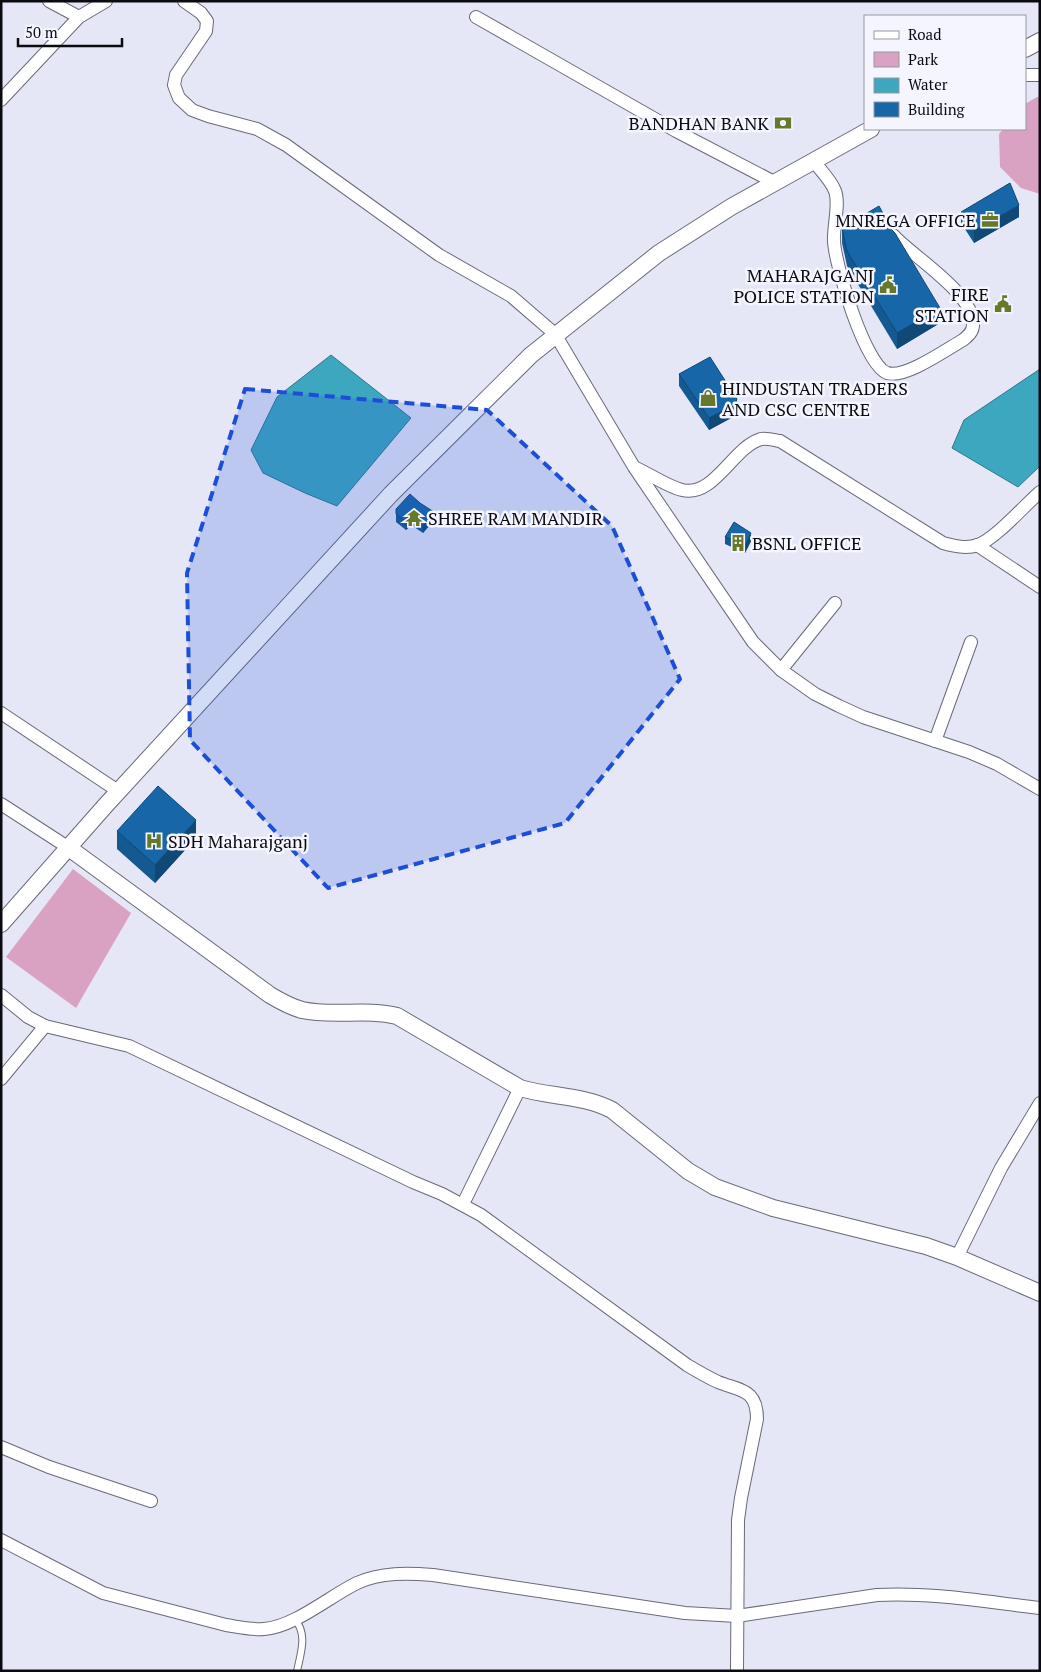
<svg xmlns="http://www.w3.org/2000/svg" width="1041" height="1672" viewBox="0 0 1041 1672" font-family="'PT Serif',serif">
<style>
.green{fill:#daa2c2}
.water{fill:#3ea7c0;stroke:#2e788b}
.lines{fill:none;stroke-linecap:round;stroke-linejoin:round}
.service-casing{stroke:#686a77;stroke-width:8}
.minor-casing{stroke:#686a77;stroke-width:14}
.tertiary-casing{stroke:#686a77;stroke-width:18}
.service{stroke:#fff;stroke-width:6}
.minor{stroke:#fff;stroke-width:12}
.tertiary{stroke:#fff;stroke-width:16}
.wall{fill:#145990}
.shaded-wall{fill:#104876}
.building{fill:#1767a8;stroke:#104876}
.marked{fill:#1d4ed8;fill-opacity:0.2;stroke:#1d4ed8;stroke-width:4;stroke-dasharray:10 6;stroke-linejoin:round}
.labels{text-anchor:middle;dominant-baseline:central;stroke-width:5;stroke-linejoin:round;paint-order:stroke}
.poi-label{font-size:18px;fill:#0a0b10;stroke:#f4f5fe;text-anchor:end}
</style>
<rect width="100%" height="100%" fill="#e5e7f7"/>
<!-- green -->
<g class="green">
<path d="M1037,97h3v97l-19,-6 -21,-21 -1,-33 4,-5h22v-25z"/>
<path d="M73,869l58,44 -55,95 -70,-51z"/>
</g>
<!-- water -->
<g class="water">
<path d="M331,355l80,63 -74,88 -32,-13 -42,-20 -12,-23 26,-53z"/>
<path d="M1040,369v97l-22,21 -66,-39 12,-28z"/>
</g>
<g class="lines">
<!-- service casing -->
<g class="service-casing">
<path id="service" d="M294,1618c14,16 7,34 3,53"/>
</g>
<!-- minor casing -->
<g class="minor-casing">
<g id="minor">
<path d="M49,1l30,16"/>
<path d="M184,1l17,12 6,8 -1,10 -30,44 -2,10 5,13 13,12 16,6 49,13 29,16 153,110 72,41 44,38 79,133 119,175 28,28 34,24 24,12 24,11 106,35 28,12 43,25"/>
<path d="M476,17l200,114 98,51"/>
<path d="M1025,75h15"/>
<path d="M1,100l78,-83 27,-16"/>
<path d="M813,160c7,10 18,20 22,31 5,13 -2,36 -1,50 1,24 31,124 53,132 18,6 60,-24 76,-33 5,-4 10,-8 10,-15 2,-31 -61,-69 -80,-90"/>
<path d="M636,468c13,6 33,19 46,22 32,8 51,-43 79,-51 5,-1 13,1 19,2l163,102c11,3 23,6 35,2 18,-7 46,-39 62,-53"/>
<path d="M977,545l63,42"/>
<path d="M781,670l54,-67"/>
<path d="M1,713l117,78"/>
<path d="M935,741l36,-99"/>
<path d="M1,804l68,44"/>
<path d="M1,995l27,22 17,9 84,20 284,136 29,12 39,21 206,150c10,6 20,12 31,17 23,9 39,7 39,37l-16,79 -3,22 -1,151"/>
<path d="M1,1079l44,-53"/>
<path d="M463,1204l57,-116"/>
<path d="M957,1257l44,-89 39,-65"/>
<path d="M1,1447l48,20 102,34"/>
<path d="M1,1540l102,53 123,32c13,2 26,5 38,4 30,-2 66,-33 93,-46 24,-11 51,-10 76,-8l252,38 52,3 140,-21c54,-3 109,7 163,13"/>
</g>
</g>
<!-- tertiary casing -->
<g class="tertiary-casing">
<g id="tertiary">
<path d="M1025,49l15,-8"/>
<path d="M69,848l201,147c10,6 21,12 32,15 31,7 64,-2 95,6l123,72c30,9 63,7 92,22l76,61 27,16 58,21 153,38 31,11 83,36"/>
<path d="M1,924l104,-118 286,-312 140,-139 128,-102 72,-46 140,-78"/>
</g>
</g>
<!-- service -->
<use href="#service" class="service"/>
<!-- minor -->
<use href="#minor" class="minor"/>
<!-- tertiary -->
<use href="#tertiary" class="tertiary"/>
</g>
<!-- wall -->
<g class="wall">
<path d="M961,212l58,5 -45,26 -13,-20z"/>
<path d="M885,223l55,100 -43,26 -50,-83 -5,-23v-15z"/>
<path d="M679,374l58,37 -4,6 -24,13 -30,-44z"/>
<path d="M396,509l38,11 -11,13 -12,-8 -5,5 -10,-8z"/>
<path d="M725,537l26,4 -6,12 -20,-9z"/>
<path d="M117,831l79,7 -41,45 -38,-34z"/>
</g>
<!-- shaded-wall -->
<g class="shaded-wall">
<path d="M1019,205v12l-45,26v-12z"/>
<path d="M940,308v15l-43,26v-16z"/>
<path d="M737,399v12l-4,6 -24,13v-12z"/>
<path d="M434,512v8l-11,13v-7z"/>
<path d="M411,518v7l-5,5v-8z"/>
<path d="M751,533v8l-6,12v-8z"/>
<path d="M196,820v18l-41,45v-18z"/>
</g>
<!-- building -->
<g class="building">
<path d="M1010,183l9,22 -45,26 -13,-19z"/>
<path d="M879,206l6,11v6l10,10 45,75 -43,25 -50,-82 -5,-23z"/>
<path d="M710,357l27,42 -4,7 -24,12 -30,-44z"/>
<path d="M410,494l10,9 14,9 -11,14 -12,-8 -5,4 -10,-8v-5z"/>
<path d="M734,522l17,11 -6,12 -20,-8z"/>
<path d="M158,786l38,34 -41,45 -38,-34z"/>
</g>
<!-- marked area -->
<path class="marked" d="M245,389l242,21 125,116 68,153 -115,144 -237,65 -138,-148 -3,-167z"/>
<!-- icons -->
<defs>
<g id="bank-bare" transform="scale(1.35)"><path d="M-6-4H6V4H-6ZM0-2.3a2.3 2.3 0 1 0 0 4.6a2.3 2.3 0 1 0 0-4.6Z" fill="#657929" stroke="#f4f5fe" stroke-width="2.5" paint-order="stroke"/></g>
<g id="office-bare" transform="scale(1.35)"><path d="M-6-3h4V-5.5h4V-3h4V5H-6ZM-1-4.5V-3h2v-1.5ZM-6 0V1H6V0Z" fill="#657929" stroke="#f4f5fe" stroke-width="2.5" paint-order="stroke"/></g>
<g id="civic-bare" transform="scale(1.35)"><path d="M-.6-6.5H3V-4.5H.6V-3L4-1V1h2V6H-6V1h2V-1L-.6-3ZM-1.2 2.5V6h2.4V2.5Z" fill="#657929" stroke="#f4f5fe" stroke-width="2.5" paint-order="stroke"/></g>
<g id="shop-bare" transform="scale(1.35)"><path d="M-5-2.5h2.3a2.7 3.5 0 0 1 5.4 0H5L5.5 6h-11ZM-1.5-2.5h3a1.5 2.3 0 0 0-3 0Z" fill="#657929" stroke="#f4f5fe" stroke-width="2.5" paint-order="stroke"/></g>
<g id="temple-bare" transform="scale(1.35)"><path d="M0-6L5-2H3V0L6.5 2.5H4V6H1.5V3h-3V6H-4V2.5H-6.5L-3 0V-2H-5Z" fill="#657929" stroke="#f4f5fe" stroke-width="2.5" paint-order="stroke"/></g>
<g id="building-bare" transform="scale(1.35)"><path d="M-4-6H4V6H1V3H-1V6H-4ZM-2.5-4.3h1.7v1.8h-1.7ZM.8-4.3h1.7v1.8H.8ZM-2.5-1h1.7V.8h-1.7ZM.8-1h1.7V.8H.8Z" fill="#657929" stroke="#f4f5fe" stroke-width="2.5" paint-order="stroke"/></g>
<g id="hospital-bare" transform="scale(1.35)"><path d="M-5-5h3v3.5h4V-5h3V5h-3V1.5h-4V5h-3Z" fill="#657929" stroke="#f4f5fe" stroke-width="2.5" paint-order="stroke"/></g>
</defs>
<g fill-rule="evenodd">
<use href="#bank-bare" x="783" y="123"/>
<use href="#office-bare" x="990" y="220"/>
<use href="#civic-bare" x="888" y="285"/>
<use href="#civic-bare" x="1003" y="304"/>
<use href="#shop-bare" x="708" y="398"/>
<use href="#temple-bare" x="414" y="518"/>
<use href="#building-bare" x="738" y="543"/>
<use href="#hospital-bare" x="154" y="841"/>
</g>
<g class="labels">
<!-- poi labels -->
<g class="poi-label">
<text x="769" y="123">BANDHAN BANK</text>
<text x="976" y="220">MNREGA OFFICE</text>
<text x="874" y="275">MAHARAJGANJ<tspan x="874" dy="21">POLICE STATION</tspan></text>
<text x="989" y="294">FIRE<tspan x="989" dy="21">STATION</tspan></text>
<text x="722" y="388" text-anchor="start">HINDUSTAN TRADERS<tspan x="722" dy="21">AND CSC CENTRE</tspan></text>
<text x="428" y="518" text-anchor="start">SHREE RAM MANDIR</text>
<text x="752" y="543" text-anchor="start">BSNL OFFICE</text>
<text x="168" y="841" text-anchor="start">SDH Maharajganj</text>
</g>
</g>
<!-- border -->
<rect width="1041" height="1672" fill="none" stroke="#0a0b10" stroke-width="5"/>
<!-- legend -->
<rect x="864" y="15" width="162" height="115" fill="#f4f5fe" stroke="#96979f"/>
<rect x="874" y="31" width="25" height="8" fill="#ffffff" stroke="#96979f"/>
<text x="908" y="40" font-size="15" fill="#0a0b10">Road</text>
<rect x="874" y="52" width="25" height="15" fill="#daa2c2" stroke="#96979f"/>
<text x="908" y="65" font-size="15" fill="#0a0b10">Park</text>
<rect x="874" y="78" width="25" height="15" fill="#3ea7c0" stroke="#96979f"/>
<text x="908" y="90" font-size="15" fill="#0a0b10">Water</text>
<rect x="874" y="102" width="25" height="15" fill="#1767a8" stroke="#96979f"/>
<text x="908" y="115" font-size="15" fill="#0a0b10">Building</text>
<!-- scale -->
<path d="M18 38v8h104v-8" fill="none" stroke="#0a0b10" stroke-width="2.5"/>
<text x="25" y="38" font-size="15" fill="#0a0b10" stroke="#f4f5fe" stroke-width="4" paint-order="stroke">50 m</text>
</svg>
